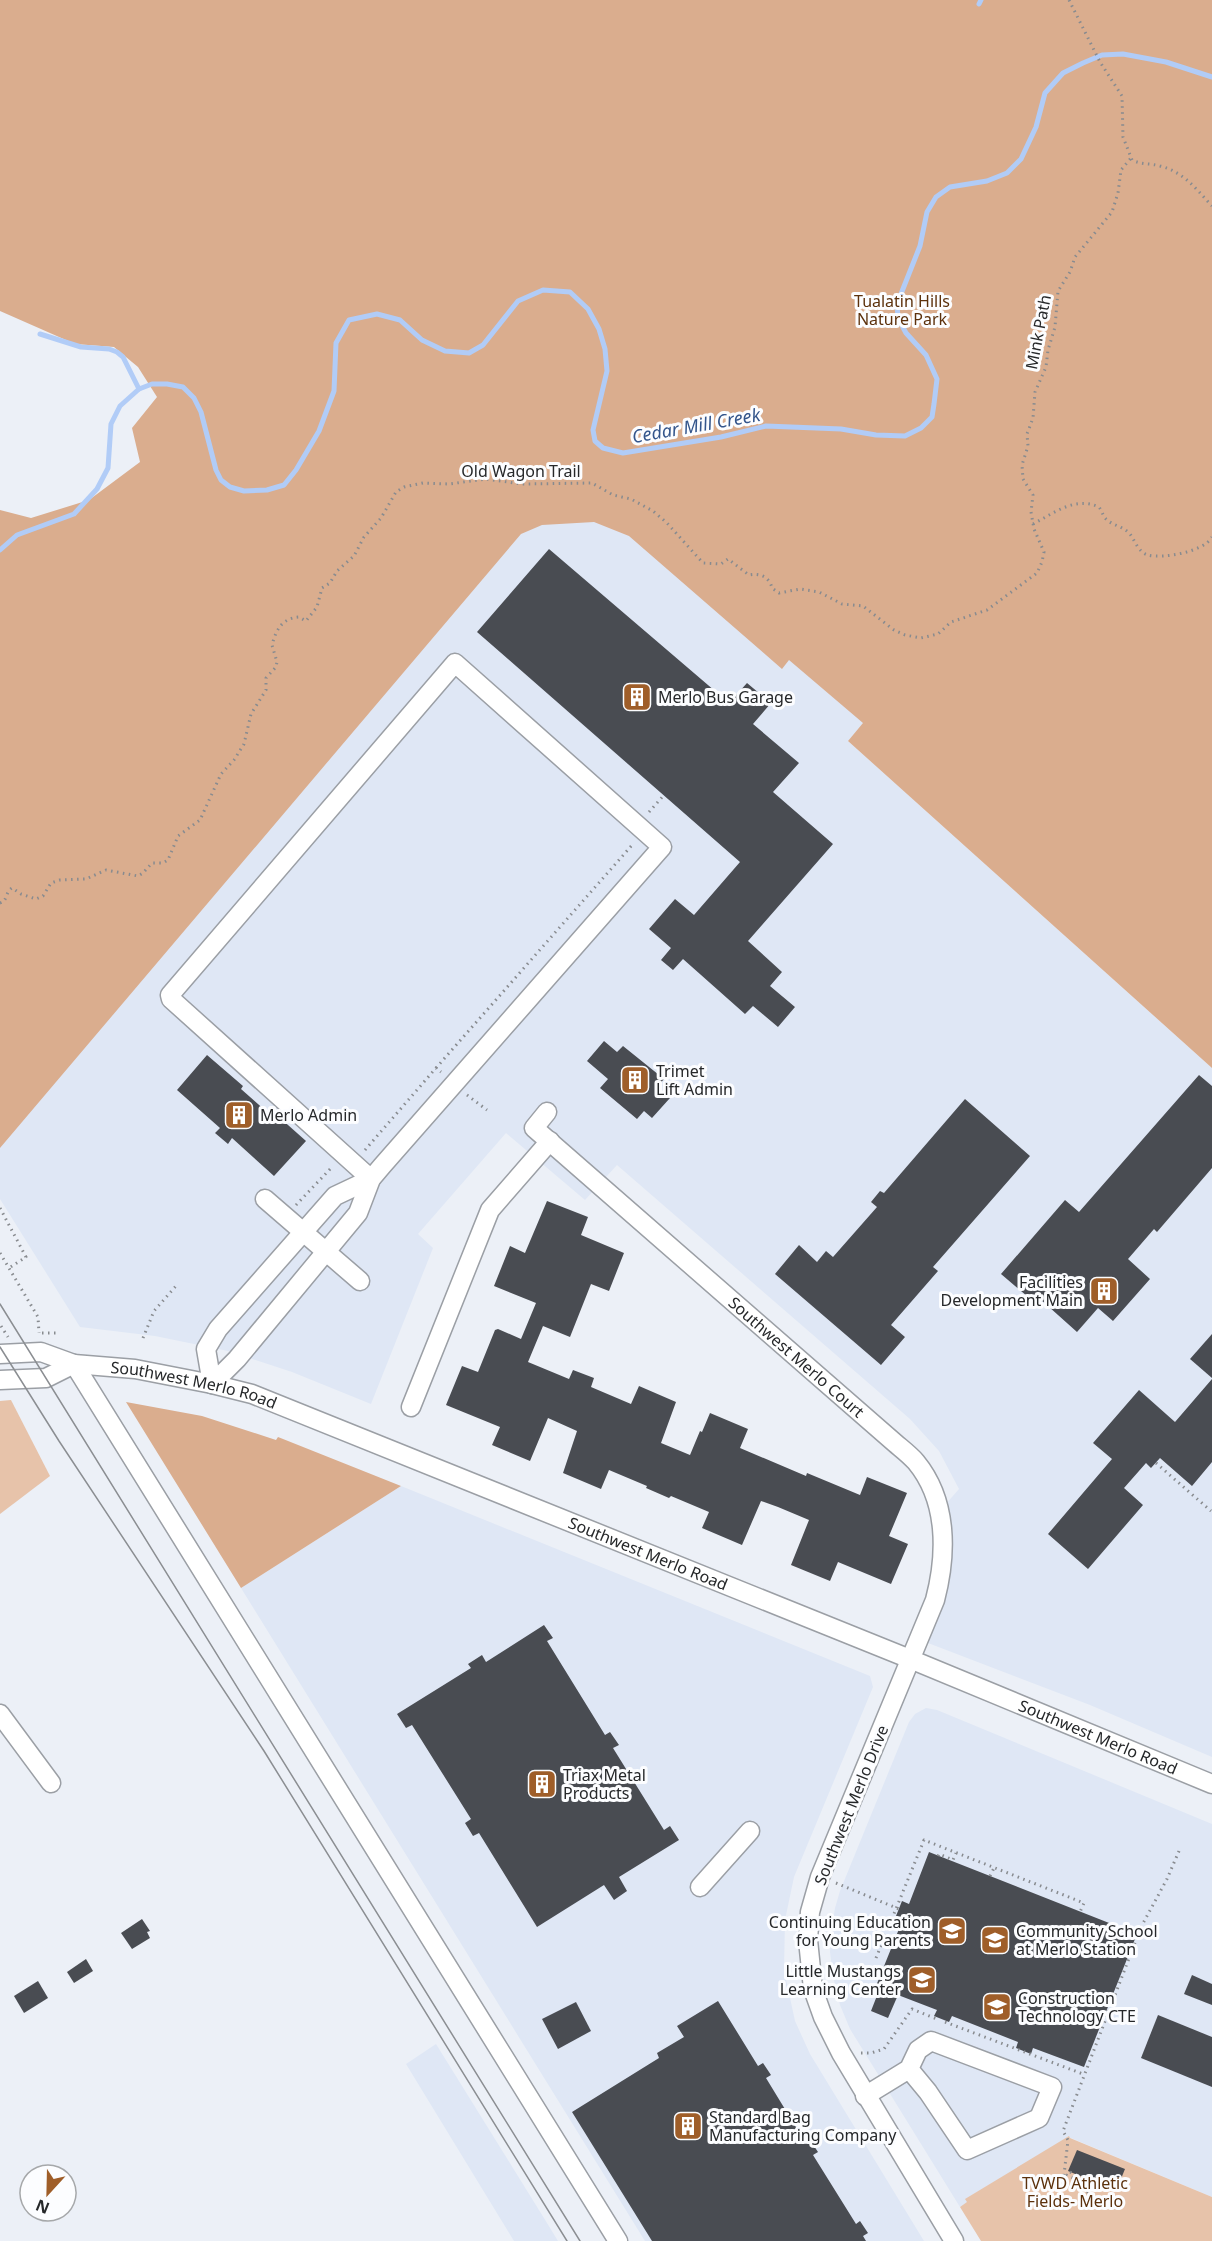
<svg xmlns="http://www.w3.org/2000/svg" width="1212" height="2241" viewBox="0 0 1212 2241" font-family="'Noto Sans',sans-serif">
<style>
.built{fill:#dfe7f5}
.green{fill:#e7c3aa}
.forest{fill:#daad8e}
.lines{fill:none;stroke-linecap:round;stroke-linejoin:round}
.stream{stroke:#b1ccf7;stroke-width:5}
.building{fill:#494c52}
.minor-casing{stroke:#9b9fa5;stroke-width:21}
.path{stroke:#888b8f;stroke-width:3;stroke-dasharray:1.5 4.5;stroke-linecap:butt}
.minor{stroke:#fff;stroke-width:18}
.tram{stroke:#8b8e92;stroke-width:1.5}
.labels{text-anchor:middle;dominant-baseline:central;stroke-width:6;stroke-linejoin:round;paint-order:stroke}
.park-label{font-size:16px;fill:#5c310c;stroke:#fcfdff}
.street-label{font-size:16px;fill:#26282a;stroke:#fcfdff}
.poi-label{font-size:16px;fill:#26282a;stroke:#fcfdff;text-anchor:start}
.water-label{font-size:18px;font-style:italic;fill:#34558b;stroke:#fcfdff}
</style>
<rect width="100%" height="100%" fill="#ecf0f7"/>
<!-- built -->
<g class="built">
<path d="M585,442l294,263 -31,36 364,327v689l-122,-52 -162,-62 17,-44 6,-30 1,-33 -7,-31 14,-16 -20,-38 -29,-32 -293,-254 -32,35 -79,-67 -88,101 15,14 -62,156 -79,-32 -64,-21 -73,-15 -75,-9 -80,-128v-87z"/>
<path d="M401,1486l469,190 3,11 -79,190 -9,43 -1,50 11,51 15,33 114,187h-279l-404,-653z"/>
<path d="M926,1708l11,2 275,114v373l-141,-59 -111,69 -110,-178 -10,-24 -7,-29 -3,-24 2,-25 3,-19 5,-17 69,-169 6,-8z"/>
<path d="M436,2044l111,179 11,18h-44l-108,-177z"/>
</g>
<!-- green -->
<g class="green">
<path d="M11,1400l39,76 -50,38v-113z"/>
<path d="M1069,2136l1,2 142,59v44h-231l-21,-34 7,-5 -2,-3z"/>
</g>
<!-- forest -->
<g class="forest">
<path d="M0,0h1212v1068l-364,-327 15,-18 -74,-63 -7,9 -153,-133 -35,-14 -52,3 -21,9 -521,614v-638l31,8 58,-18 51,-38 -8,-34 25,-31 -19,-30 -24,-20 -39,-3 -75,-33z"/>
<path d="M126,1402l76,14 74,24 2,-3 123,49 -160,102z"/>
</g>
<g class="lines">
<!-- stream -->
<g class="stream">
<path d="M979,4l2,-4"/>
<path d="M40,334l41,13 28,2 8,3 6,5 16,32"/>
<path d="M0,550l17,-15 57,-21 23,-25 11,-21 3,-44 9,-18 19,-17 13,-5h15l16,3 11,11 7,14 15,58 5,10 9,7 14,4 23,-1 17,-5 12,-15 23,-39 15,-40 2,-48 13,-23 28,-6 23,6 22,20 23,11 24,2 14,-8 35,-44 25,-11 27,2 18,17 11,20 6,20 2,22 -14,59 2,11 8,7 20,5 98,-16 45,-11 75,3 35,6 29,1 16,-8 11,-11 2,-13 3,-25 -11,-24 -20,-22 -8,-15 -1,-14 23,-58 7,-34 9,-15 14,-10 37,-6 20,-8 14,-14 15,-32 9,-34 18,-20 20,-10 19,-8 21,-1 43,8 46,15"/>
</g>
</g>
<!-- building -->
<g class="building">
<path d="M549,549l180,154 18,-20 24,20 -18,21 46,39 -26,29 60,52 -85,97 34,31 -12,14 25,21 -17,20 -25,-21 -8,8 -62,-55 -10,11 -12,-10 10,-12 -22,-19 26,-30 19,16 46,-53 -263,-230z"/>
<path d="M604,1041l13,11 6,-6 41,33 -7,8 13,11 -18,20 -8,-7 -7,8 -37,-31 8,-9 -21,-18z"/>
<path d="M207,1055l36,31 -2,3 26,23 3,-3 36,32 -32,35 -42,-38 -4,6 -13,-11 5,-5 -43,-38z"/>
<path d="M1199,1075l13,11v82l-55,64 -3,-3 -26,30 22,20 -37,42 -15,-13 -21,24 -38,-34 -5,4 -33,-28 64,-74 14,12z"/>
<path d="M965,1099l65,57 -97,111 5,4 -47,54 14,12 -24,28 -106,-91 24,-29 18,17 9,-11 7,6 44,-50 -6,-5 9,-11 4,2z"/>
<path d="M547,1201l41,16 -7,18 43,18 -15,38 -18,-7 -21,53 -27,-11 -15,36 41,17 4,-9 21,8 -3,9 40,17 8,-18 37,16 -15,41 29,12 10,-24 2,1 8,-19 38,16 -8,19 66,28 1,-3 53,22 7,-18 40,16 -18,43 19,8 -17,40 -53,-22 -8,19 -39,-16 18,-45 -31,-13 -17,-6 -19,44 -40,-17 7,-16 -38,-16 -2,2 -23,-10 1,-2 -38,-16 -8,19 -38,-16 14,-42 -29,-13 -18,43 -38,-16 8,-18 -54,-22 16,-39 16,6 17,-42 3,-1 23,10 15,-36 -42,-17 16,-40 15,7z"/>
<path d="M1212,1334v44l-22,-19z"/>
<path d="M1212,1379v83l-20,24 -32,-28 -9,10 -5,-5 -22,25 19,17 -55,64 -40,-35 64,-75 -19,-16 46,-53 36,32z"/>
<path d="M544,1625l9,13 -6,3 58,94 5,-3 9,13 -6,3 51,82 6,-4 9,14 -60,37 8,14 -13,9 -10,-15 -67,42 -58,-94 -6,3 -8,-13 6,-4 -59,-94 -6,3 -9,-14 74,-46 -3,-4 14,-9 4,7z"/>
<path d="M929,1852l208,82 -53,133 -51,-19 -2,6 -15,-6 2,-6 -66,-26 -3,6 -15,-6 3,-6 -39,-15 -10,23 -17,-7 9,-23 -4,-2 27,-67 -7,-3 6,-15 7,3z"/>
<path d="M142,1919l8,12 -3,1 3,6 -18,11 -11,-16z"/>
<path d="M86,1959l7,12 -19,12 -7,-11z"/>
<path d="M1192,1975l20,9v21l-28,-11z"/>
<path d="M38,1981l10,17 -24,15 -10,-17z"/>
<path d="M718,2001l40,65 5,-3 8,12 -5,3 39,64 5,-2 8,12 -5,3 43,69 4,-3 8,12 -5,3 3,5h-214l-80,-129 87,-54 -2,-5 27,-16 -7,-11z"/>
<path d="M576,2002l15,29 -33,18 -16,-30z"/>
<path d="M1158,2015l54,22v50l-71,-29z"/>
<path d="M1077,2150l48,19 -9,22 -48,-20z"/>
</g>
<g class="lines">
<!-- minor casing -->
<g class="minor-casing">
<g id="minor">
<path id="s1" d="M547,1112l-13,16 361,315c7,6 15,12 21,19 32,39 31,92 19,138l-115,277 -10,35 -2,28 5,49 10,28 18,36 113,188"/>
<path d="M265,1199l95,82"/>
<path id="s2" d="M0,1354l41,-2 33,12 61,5 77,15 40,10 658,265 302,125"/>
<path d="M74,1364l544,877"/>
<path d="M0,1380l46,-2 28,-14"/>
<path d="M212,1384l25,-25 121,-146 13,-34 11,-13 280,-319 -207,-184 -285,332 1,4 200,180"/>
<path d="M212,1384l-6,-35 12,-20 117,-133 36,-17"/>
<path d="M411,1407l79,-197 60,-69"/>
<path d="M0,1714l51,69"/>
<path d="M700,1887l50,-56"/>
<path d="M865,2096l44,-27 9,-19 13,-9 121,46 -13,31 -72,32 -39,-58 -19,-23"/>
</g>
</g>
<!-- path -->
<g class="path">
<path d="M1069,0l31,62 22,34 1,41 9,23c10,5 18,3 28,6 24,6 36,23 52,40"/>
<path d="M1033,524c21,-11 42,-28 66,-17 3,4 4,9 7,12 7,7 17,7 24,15 5,7 9,19 18,21 14,4 56,-3 64,-18"/>
<path d="M649,812l15,-17"/>
<path d="M0,903c8,-2 5,-11 12,-15l9,6 15,5 7,-3 8,-13 9,-3 26,-1 20,-9 32,6 5,-3 9,-10h11l5,-3 10,-24 22,-16 21,-46 13,-14 10,-16 7,-30 15,-24v-12l10,-11 1,-5 -5,-17c4,-15 10,-27 27,-28l7,4 11,-14 5,-19 8,-5 7,-12 17,-15 10,-19 17,-19 15,-26 8,-5 19,-4 26,1 37,-5 36,5 70,-1 21,12 18,4 22,12 14,12 36,40 18,1 7,-5 21,16c10,-2 20,1 23,13l7,5 21,-4 19,3 23,12 21,2 31,24 11,5 16,3 17,-4 13,-12 36,-12 50,-37 5,-11 2,-10 -10,-23 -3,-17 2,-17 -10,-16 -1,-14 6,-19 -1,-12 6,-16 2,-26 11,-25 2,-17 7,-23 3,-36 12,-19 5,-15 37,-45 6,-19 3,-23 10,-12"/>
<path d="M436,1068l197,-224"/>
<path d="M467,1095l20,15"/>
<path d="M365,1150l71,-82 5,4"/>
<path d="M296,1205l37,-39"/>
<path d="M0,1208l26,49 -17,11"/>
<path d="M0,1253l38,64 1,16"/>
<path d="M1,1326l7,11"/>
<path d="M42,1333h18"/>
<path d="M143,1338l11,-27 22,-25"/>
<path d="M1156,1463l55,48"/>
<path d="M938,1856l1,-2 14,6 3,-7"/>
<path d="M990,1876l4,-8"/>
<path d="M836,1883l63,26"/>
<path d="M876,1958l48,-118 160,63 -4,9"/>
<path d="M945,2022l138,52"/>
<path d="M861,2053h10l13,-4 28,-40 25,10"/>
<path d="M1070,2172l22,10"/>
<path d="M1066,2175l25,10 1,-3 22,8"/>
<path d="M1089,2185l-2,7 -20,-12 -3,-5 4,-35 -5,-9 78,-204 26,-48 12,-28"/>
</g>
<!-- minor -->
<use href="#minor" class="minor"/>
<!-- tram -->
<g class="tram">
<path d="M0,1304l580,937"/>
<path d="M0,1347l59,94 205,310 303,490"/>
</g>
</g>
<!-- icons -->
<defs>
<g id="building-square" transform="scale(1.5)"><rect x="-9" y="-9" width="18" height="18" rx="4" fill="#9f5e29" stroke="#fcfdff"/><path d="M-4-6H4V6H1V3H-1V6H-4ZM-2.5-4.3h1.7v1.8h-1.7ZM.8-4.3h1.7v1.8H.8ZM-2.5-1h1.7V.8h-1.7ZM.8-1h1.7V.8H.8Z" fill="#fff"/></g>
<g id="school-square" transform="scale(1.5)"><rect x="-9" y="-9" width="18" height="18" rx="4" fill="#9f5e29" stroke="#fcfdff"/><path d="M0-5L7-2L0 1L-7-2ZM-4 1L0 2.5L4 1V4Q0 6-4 4Z" fill="#fff"/></g>
</defs>
<g fill-rule="evenodd">
<use href="#building-square" x="637" y="697"/>
<use href="#building-square" x="635" y="1080"/>
<use href="#building-square" x="239" y="1115"/>
<use href="#building-square" x="1104" y="1291"/>
<use href="#building-square" x="542" y="1784"/>
<use href="#school-square" x="952" y="1931"/>
<use href="#school-square" x="995" y="1940"/>
<use href="#school-square" x="922" y="1980"/>
<use href="#school-square" x="997" y="2007"/>
<use href="#building-square" x="688" y="2126"/>
</g>
<g class="labels">
<!-- park labels -->
<g class="park-label">
<text x="902" y="301">Tualatin Hills<tspan x="902" dy="18">Nature Park</tspan></text>
<text x="1075" y="2183">TVWD Athletic<tspan x="1075" dy="18">Fields- Merlo</tspan></text>
</g>
<!-- street labels -->
<g class="street-label">
<text transform="translate(1038 332) rotate(-79)">Mink Path</text>
<text x="521" y="471">Old Wagon Trail</text>
<text stroke="none"><textPath href="#s1" startOffset="369">Southwest Merlo Court</textPath></text>
<text stroke="none"><textPath href="#s2" startOffset="198">Southwest Merlo Road</textPath></text>
<text stroke="none"><textPath href="#s2" startOffset="684">Southwest Merlo Road</textPath></text>
<text stroke="none"><textPath href="#s2" startOffset="1170">Southwest Merlo Road</textPath></text>
<text transform="translate(851 1805) rotate(-68)">Southwest Merlo Drive</text>
</g>
<!-- poi labels -->
<g class="poi-label">
<text x="658" y="697">Merlo Bus Garage</text>
<text x="656" y="1071">Trimet<tspan x="656" dy="18">Lift Admin</tspan></text>
<text x="260" y="1115">Merlo Admin</text>
<text x="1083" y="1282" text-anchor="end">Facilities<tspan x="1083" dy="18">Development Main</tspan></text>
<text x="563" y="1775">Triax Metal<tspan x="563" dy="18">Products</tspan></text>
<text x="931" y="1922" text-anchor="end">Continuing Education<tspan x="931" dy="18">for Young Parents</tspan></text>
<text x="1016" y="1931">Community School<tspan x="1016" dy="18">at Merlo Station</tspan></text>
<text x="901" y="1971" text-anchor="end">Little Mustangs<tspan x="901" dy="18">Learning Center</tspan></text>
<text x="1018" y="1998">Construction<tspan x="1018" dy="18">Technology CTE</tspan></text>
<text x="709" y="2117">Standard Bag<tspan x="709" dy="18">Manufacturing Company</tspan></text>
</g>
<!-- water labels -->
<g class="water-label">
<text transform="translate(696 425) rotate(-10)">Cedar Mill Creek</text>
</g>
</g>
<!-- north arrow -->
<g transform="translate(48 2193) rotate(202)"><circle r="28" fill="#fcfdff" stroke="#a6a8aa" stroke-width="1.5"/>
<path d="M0-4.5L10 22L0 15L-10 22Z" fill="#9f5e29"/>
<text y="-9" font-size="16" font-weight="bold" text-anchor="middle" fill="#26282a">N</text>
</g>
</svg>
